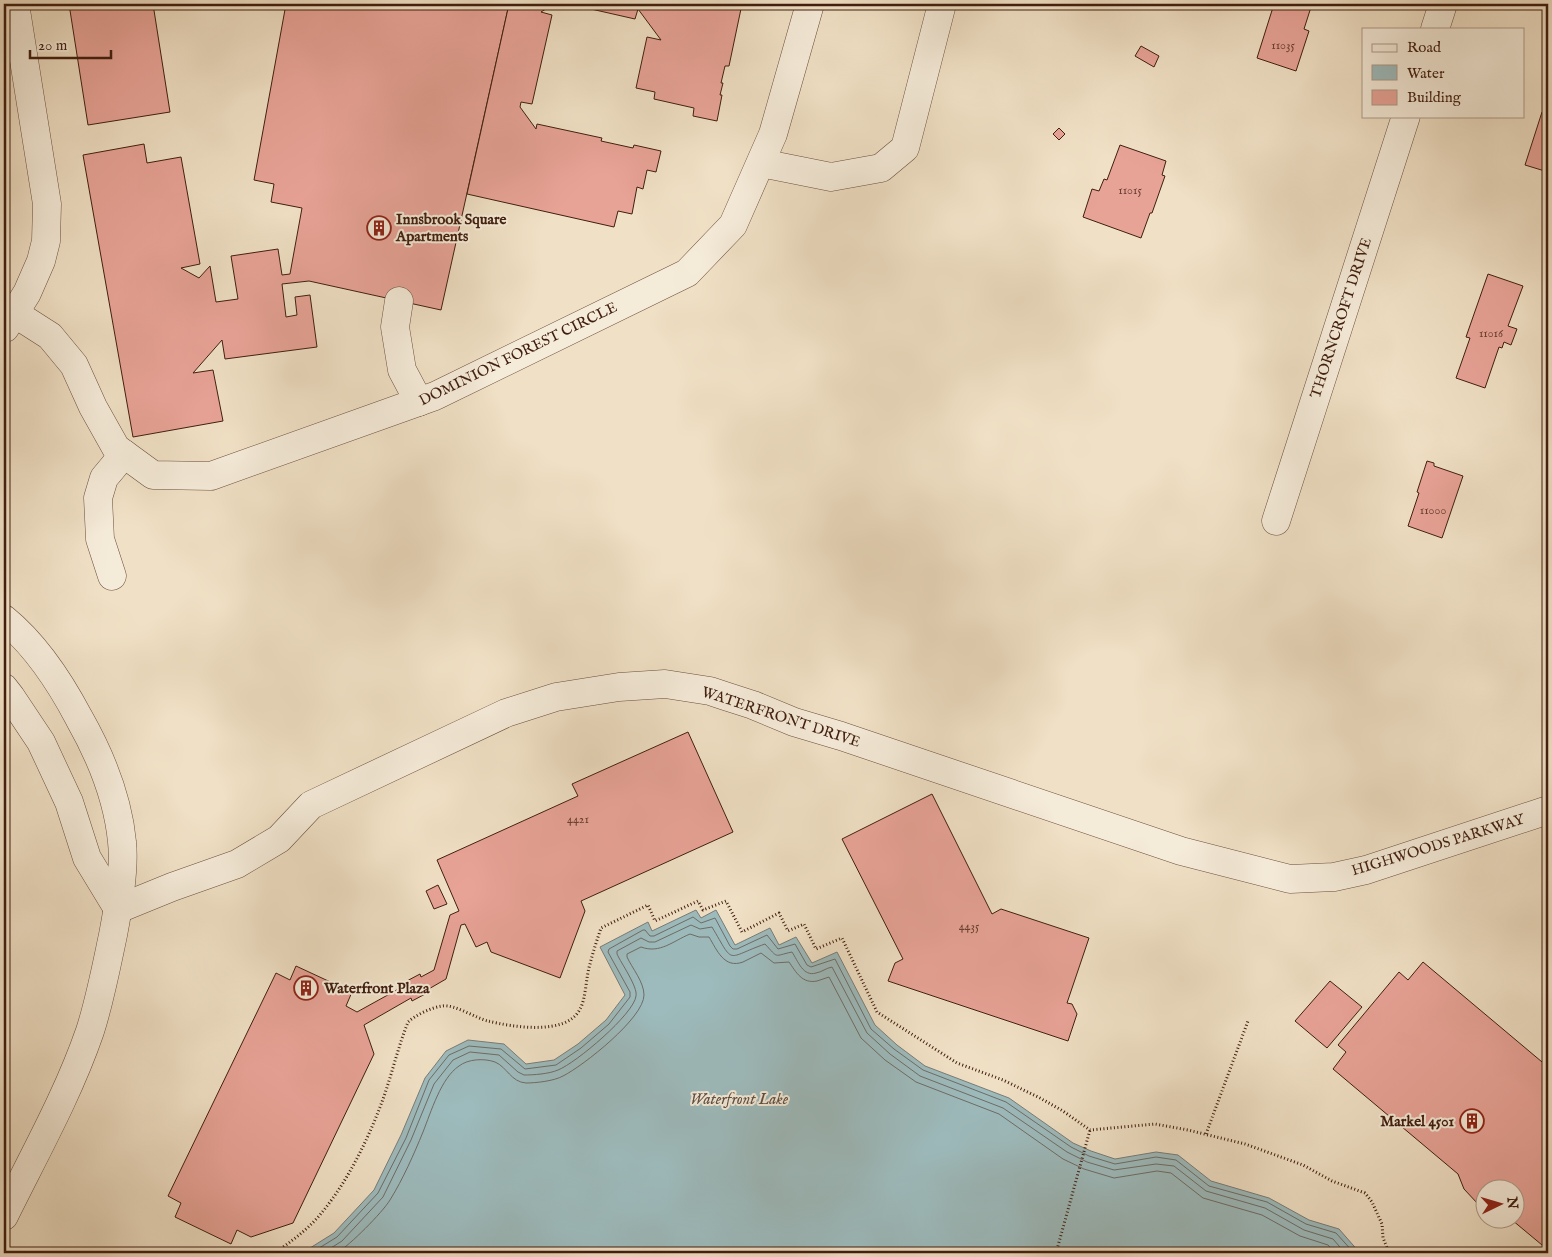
<svg xmlns="http://www.w3.org/2000/svg" width="1552" height="1257" viewBox="0 0 1552 1257" font-family="'IM FELL English',serif">
<style>
.water{fill:#9dbbbd;stroke:#787c77}
.lines{fill:none;stroke-linecap:round;stroke-linejoin:round}
.shore{stroke:#6e6c66;stroke-width:1}
.building{fill:#e8a397;stroke:#401e0f}
.minor-casing{stroke:#6c4e3c;stroke-width:29}
.path{stroke:#401e0f;stroke-width:3;stroke-dasharray:1 2.5;stroke-linecap:butt}
.minor{stroke:#f5ebd9;stroke-width:28}
.labels{text-anchor:middle;dominant-baseline:central;stroke-width:4;stroke-linejoin:round;paint-order:stroke}
.number-label{font-size:12px;fill:#6a3f31}
.poi-label{font-size:15px;font-weight:bold;fill:#401e0f;stroke:#f5ebd9;text-anchor:start}
.street-label{font-size:15px;fill:#401e0f;stroke:#f5ebd9}
.water-label{font-size:16px;font-style:italic;fill:#5c4d43;stroke:#f5ebd9}
</style>
<rect width="100%" height="100%" fill="#f0e0c5"/>
<filter id="stains"><feTurbulence type="fractalNoise" baseFrequency=".004" numOctaves="4"/><feColorMatrix values="0 0 0 0 .2 0 0 0 0 .09 0 0 0 0 .02 0 0 0 .5 -.17"/></filter>
<radialGradient id="worn" r=".72"><stop offset=".6" stop-color="#630" stop-opacity="0"/><stop offset="1" stop-color="#630" stop-opacity=".3"/></radialGradient>
<!-- water -->
<path class="water" d="M696,910l5,8 15,-8 19,35 35,-17 9,17 17,-8 16,26 25,-11 38,73 22,20 28,21 84,32 64,45 18,8 24,8 41,-7 22,3 33,26 58,17 40,22 30,9 21,24h-1058l32,-20 40,-43 27,-55 24,-57 21,-27 22,-11 36,4 22,20 28,-4 24,-16 28,-24 19,-25 -25,-48 48,-25 4,9z"/>
<g class="lines">
<!-- shore -->
<g class="shore">
<path d="M311,1253l26,-16 41,-44 28,-55 23,-58 20,-25 20,-9 32,3 24,20 31,-4 25,-17 28,-24 21,-27v-5l-22,-40 1,-3 34,-19h2l5,6h4l39,-19 8,6 14,-5 15,28 3,3h4l30,-14 11,14 17,-5 12,21 4,2 24,-8 36,70 23,20 29,21 83,32 65,45 18,9 26,8 41,-7 20,3 33,26 58,16 39,22 30,9 18,20"/>
<path d="M323,1253l19,-12 41,-44 28,-57 23,-56 19,-24 17,-8 29,3 19,17 6,3c9,0 25,-1 34,-5 18,-7 76,-56 78,-74 2,-9 -15,-33 -19,-42v-3l24,-13 8,4h6l36,-17 9,4 12,-2c23,39 13,31 53,17 14,15 8,12 27,8 6,9 11,25 24,21 6,-1 10,-5 16,-6l35,66 23,21 30,22 83,32 64,44 20,10 27,8 42,-6 18,2 32,25 59,17 39,22 29,9 12,14"/>
<path d="M337,1253c13,-8 45,-40 53,-53 13,-21 24,-46 33,-68 8,-20 18,-54 36,-66 9,-7 25,-8 36,-4 12,5 16,20 31,21 10,0 28,-2 37,-7 20,-10 81,-58 81,-81 0,-13 -12,-27 -17,-38v-3l14,-7c19,7 32,-6 49,-13l9,3h10c8,13 15,32 34,25 6,-3 12,-6 18,-9l13,10 15,-1c7,10 13,22 28,19 4,-1 8,-3 12,-4l32,61 24,22 31,22 83,32 64,45 21,10 30,9 43,-7 14,2 32,25 59,17 38,21 28,9 8,8"/>
</g>
</g>
<!-- building -->
<g class="building">
<path d="M69,4h84l17,108 -82,13z"/>
<path d="M286,4h223l-68,306 -132,-29 -27,3 4,33 11,-2 -2,-18 15,-2 7,52 -92,12 -3,-19 -29,33 20,-3 10,51 -90,16 -50,-282 61,-11 3,19 34,-6 19,107 -19,4 18,10 11,-12 6,36 22,-3 -7,-43 47,-7 4,26 8,-1 12,-66 -31,-6 3,-18 -20,-4z"/>
<path d="M509,4h45l-13,8 11,3 -20,89 -11,-2 -1,5 16,22 1,-5 65,14 -1,3 32,7 1,-3 27,6 -5,21 -9,-2 -4,19 -6,-2 -5,27 -14,-3 -4,16 -147,-33z"/>
<path d="M569,4h173l-13,62h-4l-4,17h2l-3,12h2l-5,26 -24,-5 1,-8 -40,-9 1,-7 -19,-4 11,-51 14,3 -23,-31 -3,10z"/>
<path d="M1274,4h38l-8,25 5,2 -13,40 -39,-13z"/>
<path d="M1141,46l18,10 -5,11 -19,-11z"/>
<path d="M1542,112l6,2v58l-23,-7z"/>
<path d="M1059,128l6,6 -6,6 -6,-6z"/>
<path d="M1120,145l46,16 -4,14 3,1 -13,37h-2l-9,25 -58,-21 9,-28 7,2 5,-12 3,1z"/>
<path d="M1488,274l35,12 -15,40 9,3 -6,16 -7,-3 -2,6 -3,-1 -14,41 -29,-10 14,-40 -4,-1z"/>
<path d="M1427,461l7,2v3l29,10 -21,62 -34,-12 11,-33 -2,-1z"/>
<path d="M688,732l45,100 -152,69 4,10 -25,67 -69,-26 -4,-10 -11,5 -11,-23 -4,1 -15,54 -19,11 2,2 -17,9 -1,-3 -47,27 10,29 -81,169 -42,14 -14,-7 -6,14 -56,-27 6,-14 -13,-7 108,-223 14,7 6,-14 56,26 -6,14 11,6 47,-26 -1,-3 17,-9 1,3 13,-7 16,-55 9,-4 -22,-51 141,-64 -6,-12z"/>
<path d="M932,794l60,120 9,-5 88,29 -22,65 5,1 5,10 -9,27 -180,-60 7,-18 8,-4 -61,-120z"/>
<path d="M438,885l9,19 -13,5 -8,-18z"/>
<path d="M1423,962l125,105v183l-36,-30h2v-30h-30v18l-6,-4 -14,-15 -6,-15 -125,-105 13,-17 -8,-7 61,-73 9,8z"/>
<path d="M1330,981l32,26 -35,41 -32,-27z"/>
</g>
<g class="lines">
<!-- minor casing -->
<g class="minor-casing">
<g id="minor">
<path d="M1435,29l8,-25"/>
<path d="M761,163l70,14 50,-9 24,-20 37,-144"/>
<path d="M399,301l-4,26 7,43 17,32"/>
<path d="M14,313l36,23 24,29 19,42 23,41 37,27 58,1 224,-80 252,-123 46,-48 40,-91 37,-130"/>
<path d="M5,328l22,-35 14,-32 5,-20 1,-37 -32,-200"/>
<path d="M1276,521l130,-405"/>
<path d="M112,576l-12,-37 -2,-41 6,-20 20,-24"/>
<path d="M4,619c32,26 56,63 75,99 21,37 39,81 43,124 3,26 -4,67 -9,93 -7,33 -13,65 -23,96 -22,64 -56,124 -86,185"/>
<path d="M4,688l7,9 30,45 28,60 18,56 31,51"/>
<path d="M118,909l54,-22 65,-23 42,-25 32,-34 195,-92 50,-16 63,-10 46,-3 45,7 15,5 28,9 41,17 47,14 340,115 109,28 44,-2 32,-7 182,-60"/>
</g>
</g>
<!-- path -->
<g class="path">
<path d="M1206,1134l42,-113"/>
<path d="M275,1253c15,-11 31,-22 44,-37 28,-33 49,-76 64,-117 9,-25 15,-52 25,-77 8,-7 22,-14 34,-16 13,-2 33,12 46,15 24,6 79,15 92,-12 6,-10 6,-33 10,-45 3,-12 7,-24 11,-36l47,-23 7,16 43,-20 5,9 23,-9 16,31 37,-19 9,18 16,-7 12,25 26,-11 35,74 80,51 46,17 37,18 23,13 27,19 65,-6 33,6 57,14 58,21 29,16 33,12 7,9 10,22 1,14 6,14 3,1"/>
<path d="M1056,1253l34,-123"/>
</g>
<!-- minor -->
<use href="#minor" class="minor"/>
</g>
<!-- icons -->
<defs>
<g id="building-ring" transform="scale(1.25)"><circle r="9.5" fill="#f5ebd9" stroke="#8f2418" stroke-width="1.5"/><path d="M-4-6H4V6H1V3H-1V6H-4ZM-2.5-4.3h1.7v1.8h-1.7ZM.8-4.3h1.7v1.8H.8ZM-2.5-1h1.7V.8h-1.7ZM.8-1h1.7V.8H.8Z" fill="#8f2418"/></g>
</defs>
<g fill-rule="evenodd">
<use href="#building-ring" x="379" y="228"/>
<use href="#building-ring" x="306" y="988"/>
<use href="#building-ring" x="1472" y="1121"/>
</g>
<g class="labels">
<!-- number labels -->
<g class="number-label">
<text x="1283" y="45">11035</text>
<text x="1130" y="190">11015</text>
<text x="1491" y="333">11016</text>
<text x="1433" y="510">11000</text>
<text x="578" y="819">4421</text>
<text x="969" y="926">4435</text>
</g>
<!-- poi labels -->
<g class="poi-label">
<text x="396" y="219">Innsbrook Square<tspan x="396" dy="17">Apartments</tspan></text>
<text x="324" y="988">Waterfront Plaza</text>
<text x="1454" y="1121" text-anchor="end">Markel 4501</text>
</g>
<!-- street labels -->
<g class="street-label">
<text transform="translate(1341 318) rotate(-72)">THORNCROFT DRIVE</text>
<text transform="translate(518 354) rotate(-26)">DOMINION FOREST CIRCLE</text>
<text transform="translate(781 717) rotate(18)">WATERFRONT DRIVE</text>
<text transform="translate(1438 845) rotate(-17)">HIGHWOODS PARKWAY</text>
</g>
<!-- water labels -->
<g class="water-label">
<text x="739" y="1100">Waterfront Lake</text>
</g>
</g>
<!-- margin -->
<rect width="1552" height="1257" fill="none" stroke="#f0e0c5" stroke-width="20"/>
<rect x="5" y="5" width="1542" height="1247" fill="none" stroke="#401e0f" stroke-width="2.5"/>
<rect x="10" y="10" width="1532" height="1237" fill="none" stroke="#401e0f"/>
<!-- legend -->
<rect x="1362" y="28" width="162" height="90" fill="#f5ebd9" stroke="#ad9988"/>
<rect x="1372" y="44" width="25" height="8" fill="#f5ebd9" stroke="#ad9988"/>
<text x="1407" y="52" font-size="15" fill="#401e0f">Road</text>
<rect x="1372" y="65" width="25" height="15" fill="#9dbbbd" stroke="#ad9988"/>
<text x="1407" y="78" font-size="15" fill="#401e0f">Water</text>
<rect x="1372" y="90" width="25" height="15" fill="#e8a397" stroke="#ad9988"/>
<text x="1407" y="102" font-size="15" fill="#401e0f">Building</text>
<!-- north arrow -->
<g transform="translate(1500 1204) rotate(85)"><circle r="24" fill="#f5ebd9" stroke="#ad9988"/>
<path d="M0-4L9 19L0 12L-9 19Z" fill="#8f2418"/>
<text y="-8" font-size="14" font-weight="bold" text-anchor="middle" fill="#401e0f">N</text>
</g>
<!-- scale -->
<path d="M30 50v8h81v-8" fill="none" stroke="#401e0f" stroke-width="2.5"/>
<text x="38" y="50" font-size="15" fill="#401e0f" stroke="#f5ebd9" stroke-width="4" paint-order="stroke">20 m</text>
<rect width="100%" height="100%" filter="url(#stains)"/>
<rect width="100%" height="100%" fill="url(#worn)"/>
</svg>
